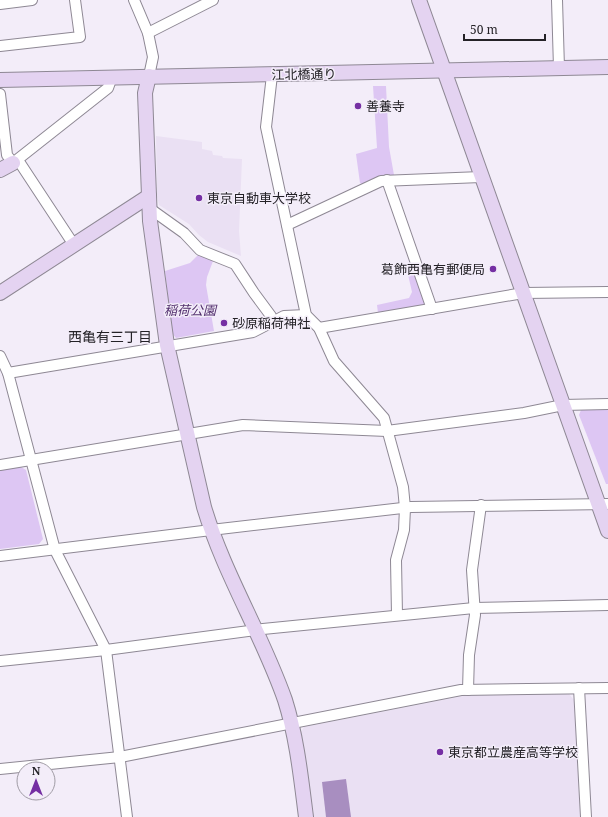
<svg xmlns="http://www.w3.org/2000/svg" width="608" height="817" viewBox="0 0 608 817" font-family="'Noto Serif','Noto Sans JP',serif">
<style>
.built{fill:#eae0f3}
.green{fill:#ddc6f3}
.water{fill:#a88ec0}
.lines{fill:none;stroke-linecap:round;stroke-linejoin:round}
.street-casing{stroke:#8e8894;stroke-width:12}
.secondary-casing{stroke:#8e8894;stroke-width:16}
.street{stroke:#fff;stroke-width:10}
.secondary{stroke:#e4d3f1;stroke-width:14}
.poi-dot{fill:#752fa3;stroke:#f3edf9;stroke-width:1.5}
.labels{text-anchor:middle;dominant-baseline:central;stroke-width:3;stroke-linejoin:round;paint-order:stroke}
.street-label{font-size:13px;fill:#242227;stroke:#f3edf9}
.poi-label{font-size:13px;fill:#242227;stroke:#f3edf9;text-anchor:start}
.park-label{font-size:13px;font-style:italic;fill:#522f6d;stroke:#f3edf9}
.neighbourhood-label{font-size:14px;fill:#242227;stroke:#f3edf9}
</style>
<rect width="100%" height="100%" fill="#f3edf9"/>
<!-- built -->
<g class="built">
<path d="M156,136l46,6v7l10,2 1,4 9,1 1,2 19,1 -3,72 2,25 -33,-14 -9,-7 -10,-11 -30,-19 -2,-9z"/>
<path d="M569,694l5,6 6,117h-268l-11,-85 3,-5 165,-32z"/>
</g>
<!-- green -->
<g class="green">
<path d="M373,86h13l3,61 5,28 -15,1 -17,8 -2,-1 -4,-29 21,-6z"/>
<path d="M198,255l15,6 -6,16 -1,8 8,46 -38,7 -4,-5 -7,-62 25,-8z"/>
<path d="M412,264l14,39 -1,3 -47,7 -1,-8 32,-7 3,-6 -6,-26z"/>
<path d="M581,410h27v74h-2l-27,-69z"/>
<path d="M21,467l5,3 17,69 -4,5 -39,5v-79z"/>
</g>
<!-- water -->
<path class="water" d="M346,779l5,38h-25l-4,-35z"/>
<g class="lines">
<!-- street casing -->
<g class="street-casing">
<g id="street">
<path d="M134,0l14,33 5,24 -4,19"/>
<path d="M557,0l2,68"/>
<path d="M0,4l32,-4"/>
<path d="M148,33l65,-33"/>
<path d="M0,46l80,-9 -5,-37"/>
<path d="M272,75l-6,52 40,188 13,13 15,33 50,57 19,69 2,21 -1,22 -8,30 1,55"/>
<path d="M0,94l7,61 6,8 95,-75 4,-11"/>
<path d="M18,160l56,85"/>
<path d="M387,180l45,129"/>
<path d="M149,208l35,25 16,17 35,14 19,29 17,23v7"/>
<path d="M287,225l94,-44 100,-4"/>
<path d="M319,328l204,-35 85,-1"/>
<path d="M0,356l8,17 47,177 51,100 21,167"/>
<path d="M8,373l245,-41 31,-16 22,-1"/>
<path d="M0,465l243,-40 144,6 137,-18 39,-8 45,-1"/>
<path d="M0,556l211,-26 200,-23 197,-3"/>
<path d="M0,661l106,-11 157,-21 211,-21 134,-3"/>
<path d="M579,688l7,129"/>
<path d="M468,690l1,-35 6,-40 -3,-45 9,-65"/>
<path d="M0,769l120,-12 341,-67 147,-2"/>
</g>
</g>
<!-- secondary casing -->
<g class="secondary-casing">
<g id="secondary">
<path d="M419,0l189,531"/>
<path d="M149,76l-4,17 5,128 17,124 37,162c20,67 58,127 81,193 12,38 16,78 21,117"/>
<path d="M0,80c203,-5 405,-8 608,-13"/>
<path d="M0,170l13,-7"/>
<path d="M0,293l149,-97"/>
</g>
</g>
<!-- street -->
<use href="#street" class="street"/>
<!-- secondary -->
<use href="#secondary" class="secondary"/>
</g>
<!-- markers -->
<g class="poi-dot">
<circle cx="358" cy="106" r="4"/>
<circle cx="199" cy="198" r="4"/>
<circle cx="493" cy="269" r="4"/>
<circle cx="224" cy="323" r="4"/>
<circle cx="440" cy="752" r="4"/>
</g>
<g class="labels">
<!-- street labels -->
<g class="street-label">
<text transform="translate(304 74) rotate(-1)">江北橋通り</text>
</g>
<!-- poi labels -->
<g class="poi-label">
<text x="366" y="106">善養寺</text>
<text x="207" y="198">東京自動車大学校</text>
<text x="485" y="269" text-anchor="end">葛飾西亀有郵便局</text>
<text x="232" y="323">砂原稲荷神社</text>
<text x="448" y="752">東京都立農産高等学校</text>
</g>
<!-- park labels -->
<g class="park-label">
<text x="190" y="310">稲荷公園</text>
</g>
<!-- neighbourhood labels -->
<g class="neighbourhood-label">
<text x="110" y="336">西亀有三丁目</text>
</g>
</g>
<!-- north arrow -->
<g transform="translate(36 781)"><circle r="19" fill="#f3edf9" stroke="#a09ca5"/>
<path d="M0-3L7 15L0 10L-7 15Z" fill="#752fa3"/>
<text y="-6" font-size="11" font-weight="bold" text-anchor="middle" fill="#242227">N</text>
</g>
<!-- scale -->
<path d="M464 34v6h81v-6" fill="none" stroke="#242227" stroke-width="2"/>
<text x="470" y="34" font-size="12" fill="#242227" stroke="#f3edf9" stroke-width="3" paint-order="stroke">50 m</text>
</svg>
